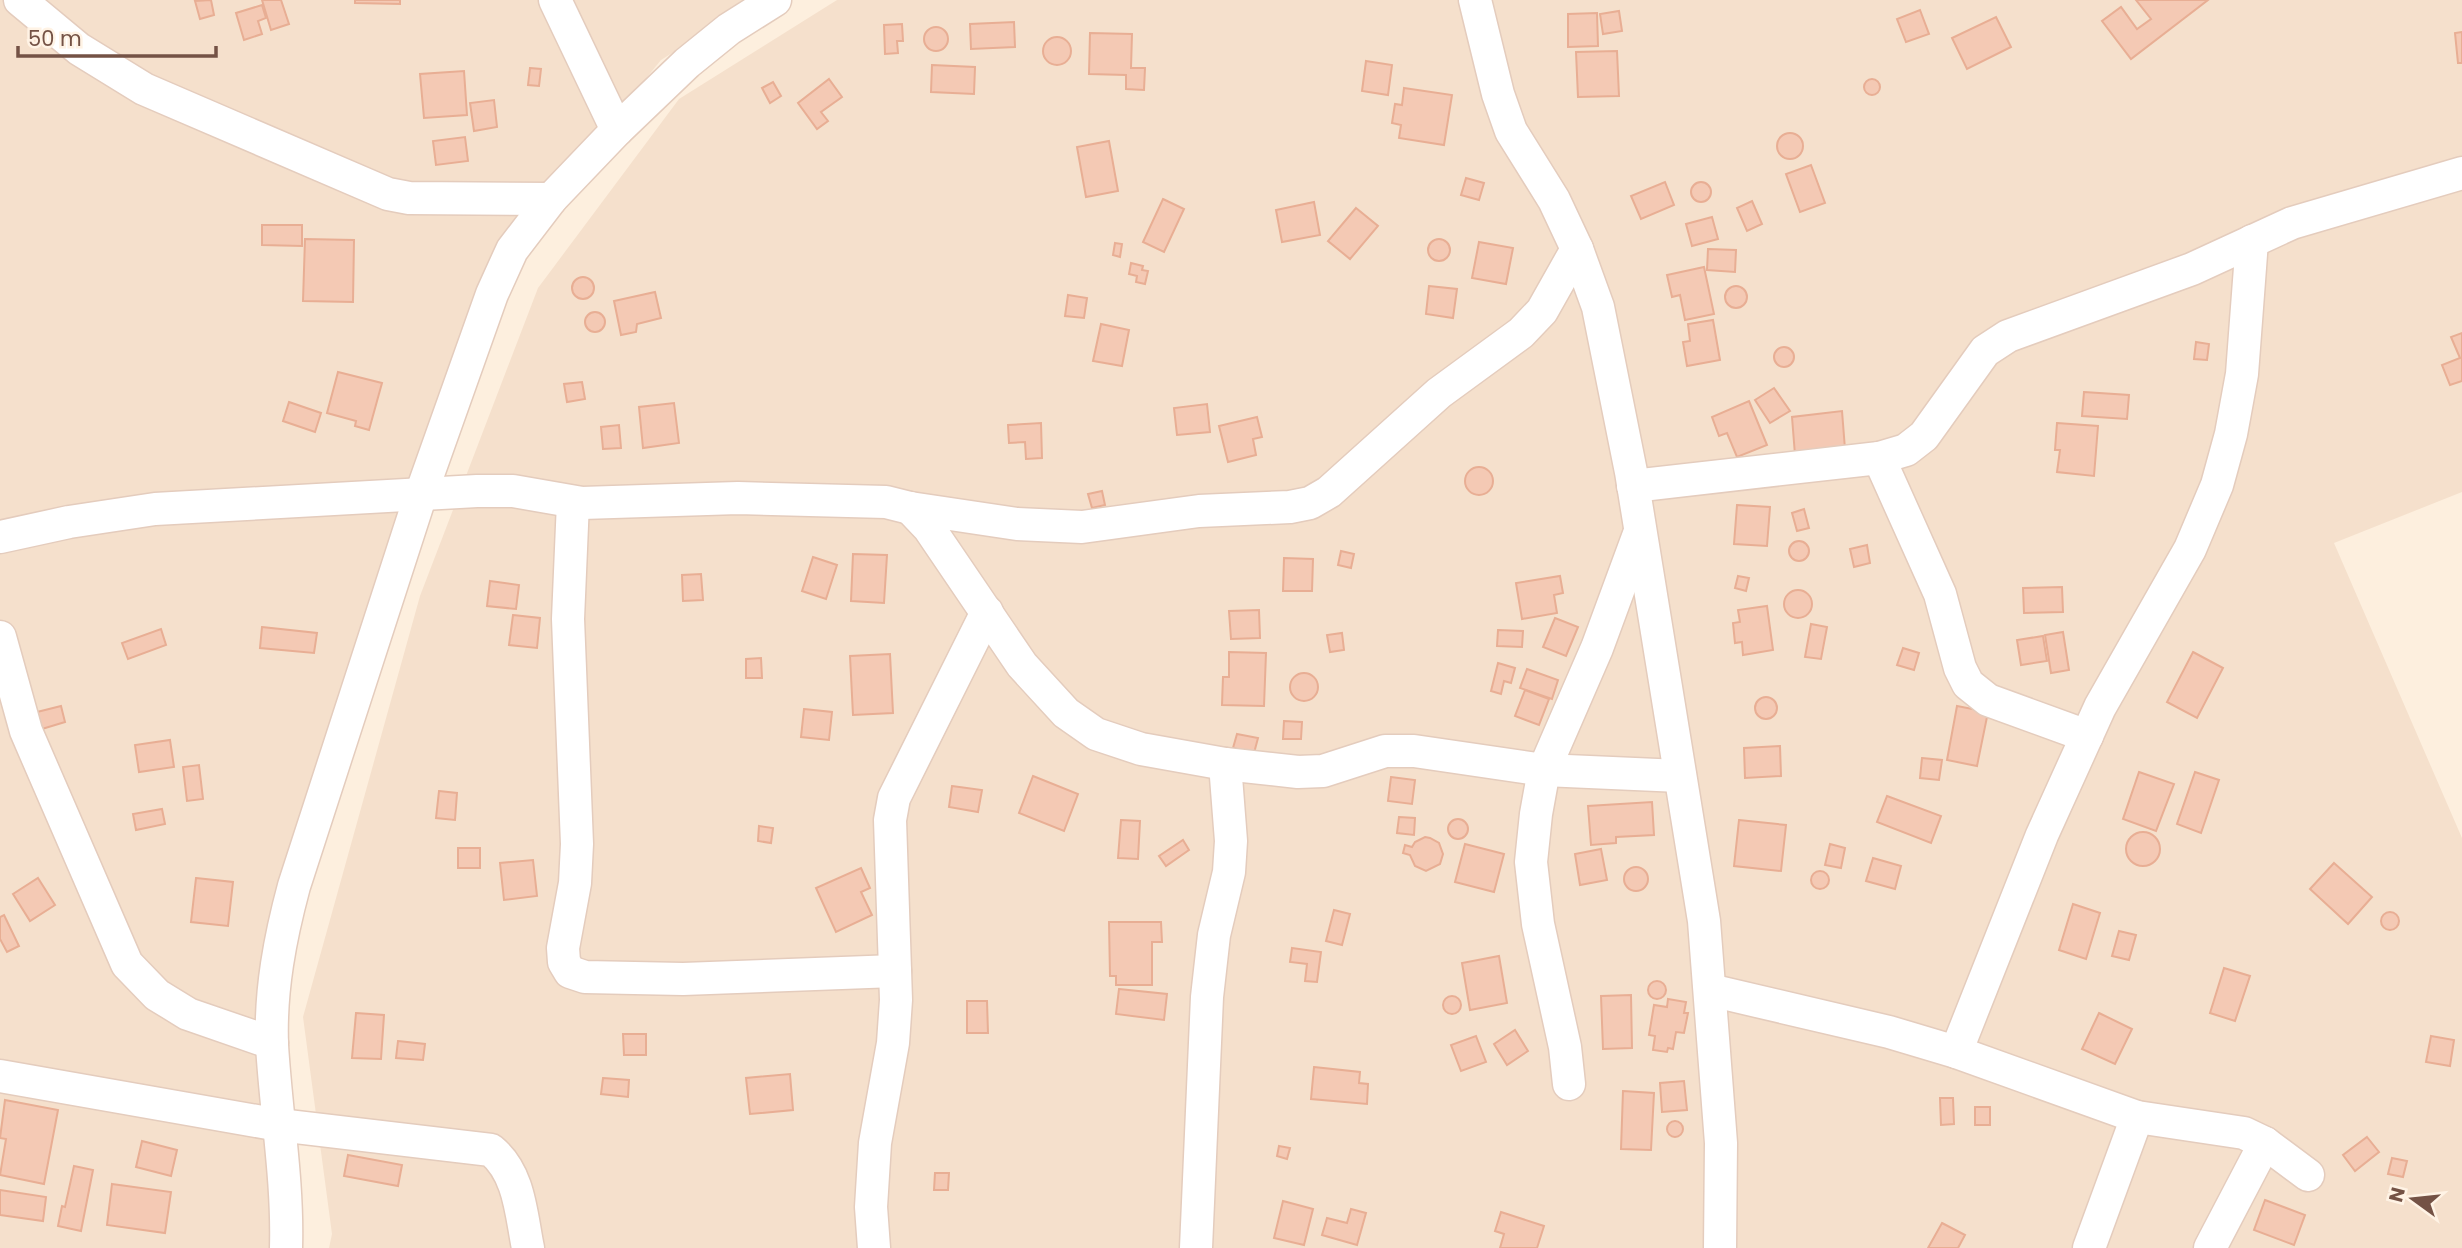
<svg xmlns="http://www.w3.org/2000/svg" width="2462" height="1248" viewBox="0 0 2462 1248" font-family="Poppins,sans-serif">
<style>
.residential{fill:#f5e0cc}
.building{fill:#f4c9b4;stroke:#e8ae94;stroke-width:2}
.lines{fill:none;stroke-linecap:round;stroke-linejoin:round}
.minor-casing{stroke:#e4ccbd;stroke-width:35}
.minor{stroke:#fff;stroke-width:32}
</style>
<rect width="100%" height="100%" fill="#fdefde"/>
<!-- residential -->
<g class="residential">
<path d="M0,0h756l-95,60 -153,187 -237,720 6,281h-277z"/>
<path d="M837,0h1625v492l-128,51 128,295v410h-2133l3,-14 -29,-217 117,-421 118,-308 141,-189z"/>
</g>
<!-- building -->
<g class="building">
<path d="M211,0l3,15 -14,4 -5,-18z"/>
<path d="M262,0h19l8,24 -18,6z"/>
<path d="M355,0h45v4l-45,-1z"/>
<path d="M2136,0h72l-77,59 -29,-38 19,-14 16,22 14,-10z"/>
<path d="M262,5l4,13 -8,3 4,13 -18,6 -8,-27z"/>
<path d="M1920,10l9,24 -23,8 -9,-23z"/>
<path d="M1619,11l3,20 -19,3 -3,-20z"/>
<path d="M1597,13l1,33 -30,1v-33z"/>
<path d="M1996,17l15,30 -44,22 -15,-31z"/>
<path d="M1014,22l1,25 -44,2 -1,-25z"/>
<path d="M902,24l1,17h-6l1,12 -13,1 -1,-29z"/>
<circle cx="936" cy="39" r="12"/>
<path d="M2462,32v31h-4l-3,-30z"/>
<path d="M1090,33l42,1 -1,34h14l-1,22 -18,-1v-14l-37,-1z"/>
<circle cx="1057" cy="51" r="14"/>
<path d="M1617,51l2,45 -41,1 -2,-45z"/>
<path d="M1366,61l26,4 -4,30 -26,-4z"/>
<path d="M932,65l43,2 -1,27 -43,-2z"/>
<path d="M530,68l11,1 -2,17 -11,-1z"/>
<path d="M464,71l3,44 -43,3 -4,-44z"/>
<path d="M829,79l13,18 -21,15 7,9 -11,8 -19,-26z"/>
<circle cx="1872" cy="87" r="8"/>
<path d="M773,82l8,14 -11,7 -8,-15z"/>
<path d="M1404,88l48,7 -8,50 -45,-7 2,-13 -9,-2 3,-19 7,1z"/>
<path d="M494,100l3,27 -23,4 -4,-28z"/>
<circle cx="1790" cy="146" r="13"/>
<path d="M465,137l3,24 -32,4 -3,-24z"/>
<path d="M1109,141l9,50 -32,6 -9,-50z"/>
<path d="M1811,165l14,38 -25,9 -14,-38z"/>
<path d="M1466,178l18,5 -5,17 -18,-5z"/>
<path d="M1665,182l9,23 -33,14 -10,-23z"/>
<circle cx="1701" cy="192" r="10"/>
<path d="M1163,199l21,10 -20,43 -21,-10z"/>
<path d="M1752,201l10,23 -15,7 -10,-23z"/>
<path d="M1314,202l6,33 -38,7 -6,-32z"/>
<path d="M1356,208l22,18 -28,33 -22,-18z"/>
<path d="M1712,217l6,22 -26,7 -6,-22z"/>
<path d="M262,225h40v21l-40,-1z"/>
<circle cx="1439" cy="250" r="11"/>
<path d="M305,239l49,1 -1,62 -50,-1z"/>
<path d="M1479,242l34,6 -7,36 -34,-6z"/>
<path d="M1115,243l7,1 -2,13 -7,-2z"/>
<path d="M1708,249l28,1 -1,22 -28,-2z"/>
<path d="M1131,263l12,3 -1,4 6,1 -3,13 -9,-2 1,-6 -8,-2z"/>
<path d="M1704,267l10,47 -29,6 -5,-25 -8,2 -5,-22z"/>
<circle cx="583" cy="288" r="11"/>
<circle cx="1736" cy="297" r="11"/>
<path d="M1429,286l28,3 -4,29 -27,-4z"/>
<path d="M655,292l6,26 -24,6 -1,8 -15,3 -7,-34z"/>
<path d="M1068,295l19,3 -3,20 -19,-2z"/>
<circle cx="595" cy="322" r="10"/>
<path d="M1713,320l7,40 -33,6 -4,-24 7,-1 -2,-17z"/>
<path d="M1101,324l28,6 -7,36 -29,-5z"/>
<path d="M2462,333v48l-12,4 -8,-20 18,-7 -9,-21z"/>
<path d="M2196,342l13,2 -2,16 -13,-1z"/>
<circle cx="1784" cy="357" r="10"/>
<path d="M338,372l44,11 -13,47 -14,-4 1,-5 -29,-8z"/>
<path d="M582,382l3,17 -18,3 -3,-18z"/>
<path d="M1774,388l16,23 -20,12 -15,-23z"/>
<path d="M2084,392l45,3 -2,24 -45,-3z"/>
<path d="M1749,401l18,44 -30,12 -10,-24 -8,3 -7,-19z"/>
<path d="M289,402l32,11 -6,19 -32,-11z"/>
<path d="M674,403l5,40 -36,5 -4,-41z"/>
<path d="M1207,404l3,28 -33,3 -3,-27z"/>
<path d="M1842,411l3,38 -50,6 -3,-38z"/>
<path d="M1257,417l5,20 -9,2 3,16 -28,7 -9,-36z"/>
<path d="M1041,423l1,35 -16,1 -1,-17 -16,1 -1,-18z"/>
<path d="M2057,423l41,3 -4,50 -37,-4 3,-22h-5z"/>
<path d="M619,425l2,23 -18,1 -2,-22z"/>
<circle cx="1479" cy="481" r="14"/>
<path d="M1102,491l3,14 -13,3 -4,-14z"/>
<path d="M1737,505l33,2 -3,39 -33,-2z"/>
<path d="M1804,509l5,19 -12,3 -5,-18z"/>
<circle cx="1799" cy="551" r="10"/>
<path d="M1867,545l3,18 -16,4 -4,-18z"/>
<path d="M1341,551l13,3 -3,14 -13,-3z"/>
<path d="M853,554l34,1 -3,48 -33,-2z"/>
<path d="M813,557l24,8 -11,34 -24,-8z"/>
<path d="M1284,558l29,1 -1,32h-29z"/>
<path d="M701,574l2,26 -20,1 -1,-26z"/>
<path d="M1560,576l3,17 -9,2 3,18 -35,6 -6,-36z"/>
<path d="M1738,576l11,2 -3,13 -11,-3z"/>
<path d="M490,581l29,4 -3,24 -29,-3z"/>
<path d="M2062,587l1,25 -39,1 -1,-25z"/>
<circle cx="1798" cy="604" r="14"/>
<path d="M1767,606l6,44 -30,5 -1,-13 -7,1 -2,-20 7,-1 -2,-12z"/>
<path d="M1259,610l1,28 -29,1 -2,-28z"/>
<path d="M513,615l27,3 -3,30 -28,-3z"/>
<path d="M1555,618l23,9 -12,29 -23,-9z"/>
<path d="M1811,624l16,3 -6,32 -16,-2z"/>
<path d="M262,627l55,6 -3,20 -54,-5z"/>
<path d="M161,629l5,16 -38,14 -6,-16z"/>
<path d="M1498,630l25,1 -1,16 -25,-1z"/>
<path d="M2063,632l6,38 -18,3 -6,-38z"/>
<path d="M1342,633l2,17 -14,2 -3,-17z"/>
<path d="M2043,636l4,25 -26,4 -4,-25z"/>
<path d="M1903,648l16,5 -5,17 -17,-5z"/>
<path d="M1229,652l37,1 -2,53 -42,-1 1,-28h6z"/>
<path d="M2193,652l30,16 -26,50 -30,-16z"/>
<path d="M890,654l3,59 -40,2 -3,-59z"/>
<path d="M761,658l1,20h-16v-19z"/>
<path d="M1498,663l17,5 -4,15 -7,-2 -3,13 -10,-3z"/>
<path d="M1527,669l31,11 -6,19 -32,-11z"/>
<circle cx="1304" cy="687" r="14"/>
<path d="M1525,690l24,9 -10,26 -24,-9z"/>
<circle cx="1766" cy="708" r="11"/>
<path d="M61,706l4,16 -23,7 -5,-17z"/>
<path d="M1957,706l31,6 -11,54 -30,-6z"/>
<path d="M804,709l28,3 -3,28 -28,-3z"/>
<path d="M1284,721l18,1 -1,17h-18z"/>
<path d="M1237,734l21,4 -4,15 -21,-5z"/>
<path d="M170,740l4,27 -35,5 -4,-27z"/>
<path d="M1780,746l1,30 -36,2 -1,-30z"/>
<path d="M1922,758l20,2 -3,20 -19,-2z"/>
<path d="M199,765l4,34 -16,2 -4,-34z"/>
<path d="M2139,772l35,12 -18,47 -33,-12z"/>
<path d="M2195,772l24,8 -18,53 -24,-9z"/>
<path d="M1033,776l45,18 -14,37 -45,-18z"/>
<path d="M1391,777l24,3 -3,24 -24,-3z"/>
<path d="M952,786l30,4 -4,22 -29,-5z"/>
<path d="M439,791l18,2 -2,27 -19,-2z"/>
<path d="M1887,796l54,20 -10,27 -54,-21z"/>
<path d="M1652,802l2,33 -38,2v6l-25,2 -3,-39z"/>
<path d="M162,809l3,15 -29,6 -3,-16z"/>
<path d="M1399,817l16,1 -1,17 -17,-2z"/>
<circle cx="1458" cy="829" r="10"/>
<path d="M1121,820l19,1 -2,38 -20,-1z"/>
<path d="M1739,820l47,5 -5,46 -47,-5z"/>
<path d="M759,826l14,2 -2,15 -13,-2z"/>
<circle cx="2143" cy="849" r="17"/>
<path d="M1425,837l5,1 9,5 4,11 -3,10 -14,7 -11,-5 -5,-11 -7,-2 2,-8 7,2 3,-5z"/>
<path d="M1183,840l6,10 -23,16 -7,-10z"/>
<path d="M1465,844l39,10 -10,38 -39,-10z"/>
<path d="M1830,844l15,4 -4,20 -16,-3z"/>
<rect x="458" y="848" width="22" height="20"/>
<path d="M1601,849l6,31 -27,5 -5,-31z"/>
<path d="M1873,858l28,8 -6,23 -29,-8z"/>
<path d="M533,860l4,36 -33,4 -4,-37z"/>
<path d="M2334,863l38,34 -24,27 -38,-35z"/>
<circle cx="1636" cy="879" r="12"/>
<path d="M861,868l9,20 -9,4 11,23 -36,17 -20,-44z"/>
<circle cx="1820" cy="880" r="9"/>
<path d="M38,878l17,27 -25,16 -17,-27z"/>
<path d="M196,878l37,4 -5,44 -37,-4z"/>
<path d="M2073,904l27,9 -14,46 -27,-9z"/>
<path d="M1334,910l16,4 -8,31 -16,-4z"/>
<circle cx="2390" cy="921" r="9"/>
<path d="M4,915l15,31 -12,6 -7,-13v-22z"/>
<path d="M1109,922h52l1,20h-10v43h-36v-9h-6z"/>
<path d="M2119,931l17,4 -7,25 -17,-4z"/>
<path d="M1292,948l29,4 -4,30 -12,-1 2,-17 -17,-2z"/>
<path d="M1499,956l8,47 -37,7 -8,-47z"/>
<path d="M2224,968l26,8 -15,45 -25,-8z"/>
<circle cx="1657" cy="990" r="9"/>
<path d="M1119,989l48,5 -3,26 -48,-6z"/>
<path d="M1631,995l1,53 -29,1 -2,-53z"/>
<circle cx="1452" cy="1005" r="9"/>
<path d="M1668,999l18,3 -2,11h4l-4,20 -8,-1 -3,17 -5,-1 -1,4 -14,-2 2,-14 -6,-1 5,-30 13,2z"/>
<path d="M967,1001h20l1,32h-21z"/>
<path d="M356,1013l28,2 -3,44 -29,-1z"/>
<path d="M2099,1013l33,16 -17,35 -33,-15z"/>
<path d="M1515,1030l13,21 -21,14 -13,-21z"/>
<path d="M623,1034h23v21h-22z"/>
<path d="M1476,1036l10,26 -25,9 -10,-26z"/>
<path d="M2431,1036l23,4 -4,26 -24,-4z"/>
<path d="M398,1041l27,3 -2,16 -27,-2z"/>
<path d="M1314,1067l46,5 -1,11 9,1 -1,20 -56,-5z"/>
<path d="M790,1074l3,36 -43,4 -4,-36z"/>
<path d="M603,1078l26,2 -1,17 -27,-3z"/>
<path d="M1684,1081l3,29 -25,2 -2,-29z"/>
<path d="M1623,1091l31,2 -3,57 -30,-1z"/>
<path d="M1940,1098h13l1,26 -13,1z"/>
<path d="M5,1100l53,10 -14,74 -44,-9 6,-36 -6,-1z"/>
<rect x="1975" y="1107" width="15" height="18"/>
<circle cx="1675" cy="1129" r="8"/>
<path d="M2367,1137l12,15 -24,19 -12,-16z"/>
<path d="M142,1141l35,9 -6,26 -35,-9z"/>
<path d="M1279,1146l11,2 -3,11 -10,-3z"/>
<path d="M348,1155l54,10 -4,21 -54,-10z"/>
<path d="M2392,1158l15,3 -4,16 -15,-3z"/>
<path d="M74,1166l19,4 -12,61 -23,-5 4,-20 3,1z"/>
<path d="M935,1173h14l-1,17h-14z"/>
<path d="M112,1184l59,8 -6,41 -58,-8z"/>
<path d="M0,1190l46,7 -3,24 -43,-6z"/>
<path d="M2265,1200l40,15 -11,30 -40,-15z"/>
<path d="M1283,1201l30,8 -9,36 -30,-7z"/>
<path d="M1351,1209l15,4 -9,32 -35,-10 5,-17 20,5z"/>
<path d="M1501,1212l43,14 -7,22h-37l4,-14 -9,-3z"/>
<path d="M1942,1223l23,12 -7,13h-30z"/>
</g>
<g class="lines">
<!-- minor casing -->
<g class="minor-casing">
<g id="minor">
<path d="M20,0l59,49 65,40 244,105 21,4 142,1"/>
<path d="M555,0l62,130"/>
<path d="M1475,0l23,94 13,37 43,69 23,49 21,58 33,165 73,449 17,222 -1,105"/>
<path d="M1879,458l61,136 20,74 8,16 20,16 99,36"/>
<path d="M1633,486l246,-28 27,-8 18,-14 61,-85 23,-15 184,-67 100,-46 170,-50"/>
<path d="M573,502l-5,117 9,225 -2,39 -12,65 1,14 6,10 15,5 98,2 212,-8"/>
<path d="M910,508l19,20 93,137 44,48 30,21 45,15 84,15 73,8 25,-1 62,-20h29l130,19 136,6"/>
<path d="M0,537l69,-15 86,-13 322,-18h36l69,12 156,-5 148,4 24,6 107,16 65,3 117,-16 91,-4 20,-4 19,-11 110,-99 82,-60 21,-22 35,-62"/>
<path d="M0,637l26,94 101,233 30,31 31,19 84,29"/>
<path d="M1710,990l179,42 67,20 181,65 107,16 21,10 43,32"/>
<path d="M1956,1052l86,-217 58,-128 90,-158 27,-64 14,-51 11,-60 10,-133"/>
<path d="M0,1076l279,49 212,25c29,24 30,64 37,98"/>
<path d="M1569,1084l-4,-37 -27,-123 -7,-62 5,-48 8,-44 53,-122 42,-114"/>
<path d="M286,1248c2,-68 -10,-135 -14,-203 -2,-55 8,-107 22,-159l127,-392 71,-200 20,-44 39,-51 66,-69 70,-67 42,-34 46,-29"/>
<path d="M874,1248l-3,-41 4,-64 18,-100 3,-43 -6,-180 4,-22 93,-186"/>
<path d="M1196,1248l11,-251 7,-62 15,-63 2,-31 -6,-77"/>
<path d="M2089,1248l48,-131"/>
<path d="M2210,1248l55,-105"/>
</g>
</g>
<!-- minor -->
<use href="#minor" class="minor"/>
</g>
<!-- north arrow -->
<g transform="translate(2413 1199) rotate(285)" stroke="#fff3e5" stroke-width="5" paint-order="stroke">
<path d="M0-5L12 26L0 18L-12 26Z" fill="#745245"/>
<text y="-10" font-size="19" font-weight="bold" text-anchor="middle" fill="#745245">N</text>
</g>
<!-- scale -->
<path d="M18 46v10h198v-10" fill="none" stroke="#745245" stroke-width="3.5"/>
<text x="28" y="46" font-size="21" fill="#745245" stroke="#fff3e5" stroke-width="5" paint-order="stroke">50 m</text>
</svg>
